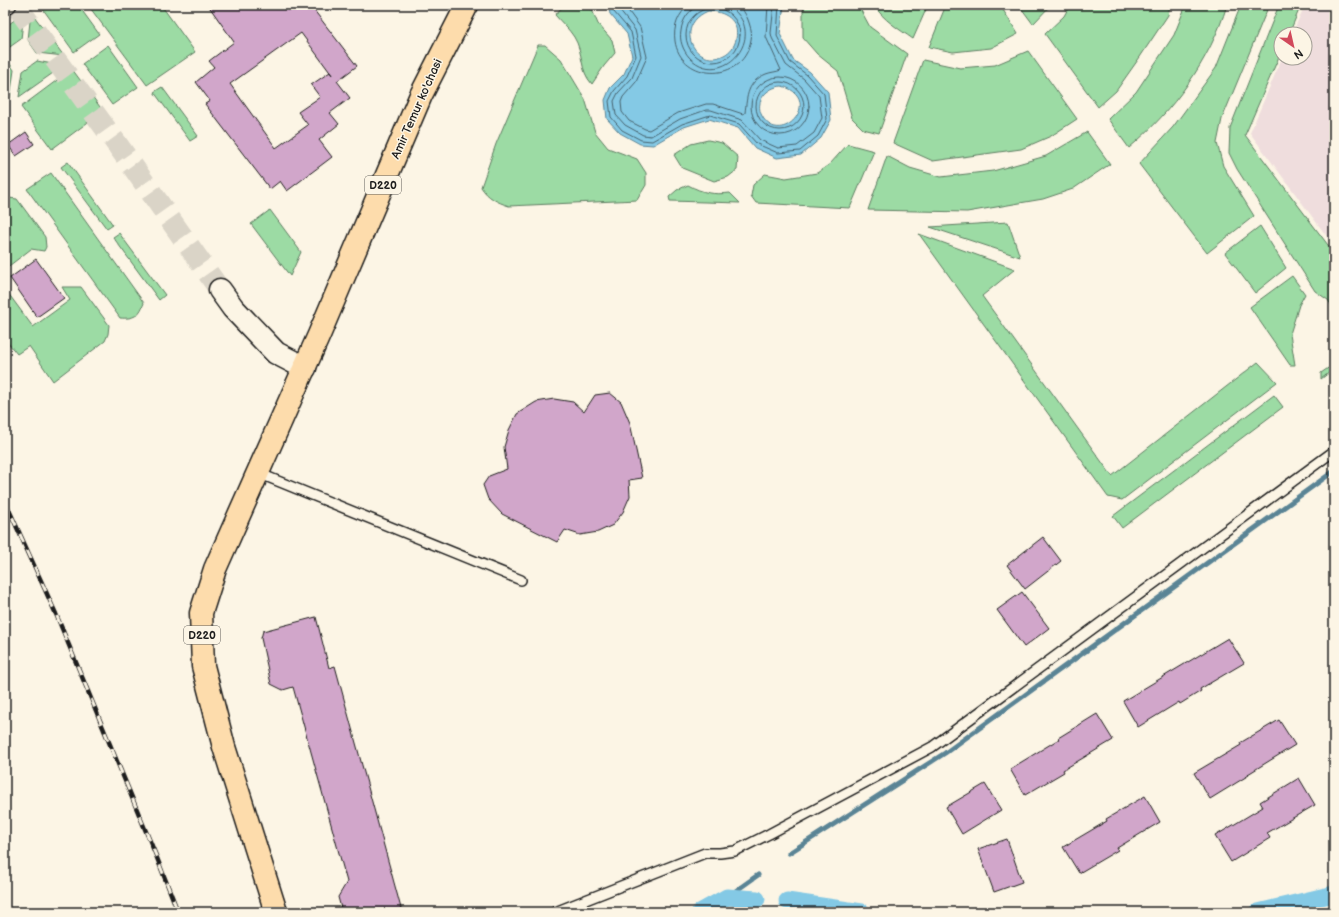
<svg xmlns="http://www.w3.org/2000/svg" width="1339" height="917" viewBox="0 0 1339 917" font-family="'Balsamiq Sans',sans-serif">
<style>
.built{fill:#efdddd}
.green{fill:#9cdba4;stroke:#5c7c60}
.water{fill:#84c9e5;stroke:#5a8495;fill-rule:evenodd}
.lines{fill:none;stroke-linecap:round;stroke-linejoin:round}
.shore{stroke:#46616c;stroke-width:1}
.stream{stroke:#5a8495;stroke-width:5}
.canal{stroke:#84c9e5;stroke-width:17}
.building{fill:#d1a6ca;stroke:#1c1c1c;fill-rule:evenodd}
.secondary-tunnel{stroke:#dad4c7;stroke-width:22;stroke-dasharray:22 11;stroke-linecap:butt}
.service-casing{stroke:#1c1c1c;stroke-width:12}
.pedestrian-casing{stroke:#1c1c1c;stroke-width:17}
.secondary-casing{stroke:#1c1c1c;stroke-width:25}
.primary-casing{stroke:#1c1c1c;stroke-width:25}
.service{stroke:#fcf5e5;stroke-width:9}
.pedestrian{stroke:#fcf5e5;stroke-width:14}
.secondary{stroke:#fcf5e5;stroke-width:22}
.primary{stroke:#fddcac;stroke-width:22}
.rail-casing{stroke:#1c1c1c;stroke-width:4.5}
.rail{stroke:#fcf5e5;stroke-width:3;stroke-dasharray:9;stroke-linecap:butt}
.labels{text-anchor:middle;dominant-baseline:central;stroke-width:3;stroke-linejoin:round;paint-order:stroke}
.shield{fill:#fcf5e5;stroke:#5f5d58;stroke-width:1}
.shield-label{font-size:11px;font-weight:bold;fill:#1c1c1c}
.street-label{font-size:12px;fill:#1c1c1c;stroke:#fcf5e5}
</style>
<rect width="100%" height="100%" fill="#fcf5e5"/>
<filter id="ink" filterUnits="userSpaceOnUse"><feTurbulence type="fractalNoise" baseFrequency=".025" numOctaves="2"/><feDisplacementMap in="SourceGraphic" scale="8" xChannelSelector="R" yChannelSelector="G"/><feConvolveMatrix kernelMatrix="1 2 1 2 8 2 1 2 1" color-interpolation-filters="sRGB"/></filter>
<g filter="url(#ink)">
<!-- built -->
<path class="built" d="M1305,5h29v241l-84,-113 32,-75h23v-24h-13z"/>
<!-- green -->
<g class="green">
<path d="M40,5h38l21,29 -25,18z"/>
<path d="M88,5h73l34,47 -48,33z"/>
<path d="M564,5h26l8,19 14,16 3,13 -11,13 -12,18c-13,-14 -8,-31 -18,-47 -5,-8 -13,-15 -19,-22z"/>
<path d="M807,5h51l12,22 37,27 -28,79 -16,-4 -11,-11 -14,-47 -21,-17 -14,-16v-28z"/>
<path d="M874,5h54l-15,34c-14,-10 -30,-19 -39,-34z"/>
<path d="M946,5h54l18,29 -27,14 -38,4 -24,-5z"/>
<path d="M1019,5h32l-18,19z"/>
<path d="M1070,5h100l-2,10 -28,42 -24,34 -18,16 -53,-73 19,-18z"/>
<path d="M1186,5h41c-17,56 -54,106 -98,143l-21,-29 28,-27 38,-57z"/>
<path d="M1241,5h28l-47,114 -5,24 6,23 31,50 -47,37 -68,-89 34,-37 43,-59z"/>
<path d="M1279,5h22l-12,29h-8v18l-36,83 89,118v56l-6,-9 -13,-9 -78,-122 -8,-16 1,-25z"/>
<path d="M31,12l33,44 -27,-3 -9,-13z"/>
<path d="M24,13l-3,26 -14,10 -2,-1v-21z"/>
<path d="M108,45l30,42 -26,18 -30,-41z"/>
<path d="M538,45h7l16,14 24,40 10,33 13,16 29,11 9,14v12l-9,15 -128,6c-12,-4 -21,-8 -28,-19l15,-43z"/>
<path d="M1028,51l49,68 -26,17 -30,13 -88,12 -40,-18 30,-83 37,8 35,-3z"/>
<path d="M5,57l9,13 -4,28 -5,-7z"/>
<path d="M37,61l26,5 -44,31 4,-26z"/>
<path d="M72,69l31,42 -51,38 -31,-42z"/>
<path d="M162,87l36,49 -8,5 -36,-49z"/>
<path d="M1087,132l23,32 -37,25 -30,10 -76,13 -99,-2 19,-54 23,12 31,9 52,-6 53,-15z"/>
<path d="M708,140l14,3 16,14 -1,13 -9,7 -14,4 -32,-13 -8,-13 17,-11z"/>
<path d="M848,144l26,7 -24,57 -94,-5 -5,-7 2,-11 12,-11 21,4 31,-5 13,-9z"/>
<path d="M68,162l45,63 -6,4 -46,-62z"/>
<path d="M51,173l93,130c-5,13 -10,16 -24,15l-93,-129z"/>
<path d="M688,185c15,8 26,10 42,8l10,10 -70,-2 -1,-4 8,-7z"/>
<path d="M9,198l8,1 28,38 1,10 -2,4 -13,-2 -26,20v-68z"/>
<path d="M270,210l31,42 -11,24 -39,-52z"/>
<path d="M1008,222l12,35 -90,-30z"/>
<path d="M1260,226l26,42 -31,25 -30,-40z"/>
<path d="M119,233l46,62 -6,5 -46,-63z"/>
<path d="M919,234l96,35 -33,27 130,180 146,-114 19,20 -155,118 -14,-3z"/>
<path d="M1292,276l13,18 -6,11 -9,29 5,31h-5l-40,-58z"/>
<path d="M62,287h19l28,38 -1,9 -3,7 -52,40 -24,-35 -12,8 -12,-15v-50l28,38 37,-27z"/>
<path d="M1334,364v5l-13,10v-6z"/>
<path d="M1274,395l9,12 -161,121 -9,-12z"/>
</g>
<!-- water -->
<path class="water" d="M608,5h176l-4,29 13,26 17,12 18,20 3,28 -10,18 -20,17 -24,3 -22,-10 -17,-20 -29,-9 -25,8 -31,18 -13,-1 -20,-11 -13,-14 -2,-19 5,-12 14,-14 8,-18 -5,-22 -17,-20zM708,11c16,0 32,9 28,28 -1,7 -6,13 -12,16 -28,15 -52,-29 -16,-44zM782,86c43,12 -1,64 -20,30 -8,-15 5,-29 20,-30z"/>
<g class="lines">
<!-- shore -->
<g class="shore">
<path d="M612,5l2,7 17,20 5,24 -9,20 -13,15 -5,10 2,16 11,13 19,10 11,1 30,-17 28,-9 29,9 18,20 21,9 22,-2 18,-15 9,-17 -3,-25 -17,-19 -17,-13 -13,-26 2,-31"/>
<path d="M617,5l2,5 16,20 6,26 -9,22 -14,15 -4,8 2,14 9,10 18,10 8,1 29,-17 26,-9h5l31,10 18,20 18,8 19,-2 17,-13 8,-15 -3,-22 -15,-17 -18,-14 -14,-27 -1,-5 3,-28"/>
<path d="M624,5l16,22 7,30 -11,25 -13,15 -2,5 1,10 7,9 16,8 4,1 29,-17 28,-9h7l30,10 2,-1c2,-17 2,-31 21,-39 5,-2 11,-2 15,-4l-15,-33 2,-32"/>
<path d="M689,5c-11,9 -16,22 -14,36 5,37 59,43 73,9 3,-8 5,-16 2,-24 -2,-8 -6,-16 -12,-21"/>
<path d="M700,5c-11,4 -18,15 -19,26 -2,9 2,19 8,26 33,35 84,-24 38,-52"/>
<circle cx="713" cy="35" r="27"/>
<circle cx="780" cy="106" r="29"/>
<circle cx="780" cy="106" r="24"/>
</g>
<!-- stream -->
<g class="stream">
<path d="M789,853l156,-100 389,-282"/>
<path d="M727,897l31,-22"/>
</g>
<!-- canal -->
<g class="canal">
<path d="M787,901l75,11"/>
<path d="M700,912l27,-15 30,2"/>
<path d="M1258,912l76,-18"/>
</g>
</g>
<!-- building -->
<g class="building">
<path d="M208,5h102l47,61 -20,15 13,17 -20,15 9,11 -20,16 13,17 -45,34 -7,-10 -10,8 -65,-85 5,-3 -14,-19 18,-15 -5,-6 25,-19zM301,33l31,42 -2,-3 -19,13 9,12 -22,15 10,13 -32,23 -46,-64z"/>
<path d="M26,132l8,12 -18,12 -8,-11z"/>
<path d="M36,259l28,39 -27,19 -27,-39z"/>
<path d="M610,393l11,9 9,21 12,55 -13,2 1,16 -7,16 -10,13 -15,7 -18,3 -15,-5 -8,12 -55,-28 -14,-15 -5,-14 6,-9 18,-7 -3,-22 5,-17 8,-16 19,-12 18,-3 19,3 11,10 11,-17z"/>
<path d="M1043,537l18,24 -36,28 -18,-24z"/>
<path d="M1022,592l27,36 -25,19 -27,-37z"/>
<path d="M316,617l13,51 6,-2 67,246h-60l-4,-15 9,-15 -54,-195 -10,3 -12,-6 -10,-46 2,-7z"/>
<path d="M1228,638l16,25 -44,26 1,2 -21,13 -1,-2 -41,25 -15,-26z"/>
<path d="M1097,714l16,26 -50,30 1,2 -39,23 -15,-26 49,-30 -1,-1z"/>
<path d="M1279,720l16,25 -47,29 1,1 -39,24 -16,-26 47,-28 -1,-2z"/>
<path d="M1299,778l16,27 -48,28 3,5 -39,24 -16,-26 48,-29 -3,-5z"/>
<path d="M985,784l16,26 -39,24 -16,-27z"/>
<path d="M1145,796l15,26 -43,26 1,2 -39,23 -16,-26 44,-26 -1,-2z"/>
<path d="M1007,839l15,43 -28,10 -16,-43z"/>
</g>
<g class="lines">
<!-- secondary-tunnel -->
<path class="secondary-tunnel" d="M16,5l103,142 101,143"/>
<!-- service casing -->
<g class="service-casing">
<g id="service">
<path d="M258,473l263,107"/>
<path d="M555,912l150,-59h15l15,-2 34,-17 163,-87 402,-296"/>
</g>
</g>
<!-- pedestrian casing -->
<g class="pedestrian-casing">
<path id="pedestrian" d="M5,8l4,-3"/>
</g>
<!-- secondary casing -->
<g class="secondary-casing">
<path id="secondary" d="M220,290l13,18 43,45 29,15"/>
</g>
<!-- primary casing -->
<g class="primary-casing">
<path id="primary" d="M276,912l-52,-165 -21,-81 -2,-53 14,-44 104,-234 102,-240 46,-90"/>
</g>
<!-- service -->
<use href="#service" class="service"/>
<!-- pedestrian -->
<use href="#pedestrian" class="pedestrian"/>
<!-- secondary -->
<use href="#secondary" class="secondary"/>
<!-- primary -->
<use href="#primary" class="primary"/>
<!-- rail casing -->
<g class="rail-casing">
<path id="rail" d="M5,501l51,113 101,244 21,54"/>
</g>
<!-- rail -->
<use href="#rail" class="rail"/>
</g>
</g>
<g class="labels">
<!-- shield labels -->
<g class="shield">
<rect x="365" y="176" width="36" height="18" rx="3"/>
<rect x="184" y="626" width="36" height="18" rx="3"/>
</g>
<g class="shield-label">
<text x="383" y="185">D220</text>
<text x="202" y="635">D220</text>
</g>
<!-- street labels -->
<g class="street-label">
<text transform="translate(417 109) rotate(-66)">Amir Temur ko'chasi</text>
</g>
</g>
<!-- margin -->
<rect width="1339" height="917" fill="none" stroke="#fcf5e5" stroke-width="20"/>
<rect x="10" y="10" width="1319" height="897" fill="none" stroke="#1c1c1c" stroke-width="1.5" filter="url(#ink)"/>
<!-- north arrow -->
<g transform="translate(1293 46) rotate(146)"><circle r="19" fill="#fcf5e5" stroke="#a29e95"/>
<path d="M0-3L7 15L0 10L-7 15Z" fill="#d1495b"/>
<text y="-6" font-size="11" font-weight="bold" text-anchor="middle" fill="#1c1c1c">N</text>
</g>
</svg>
